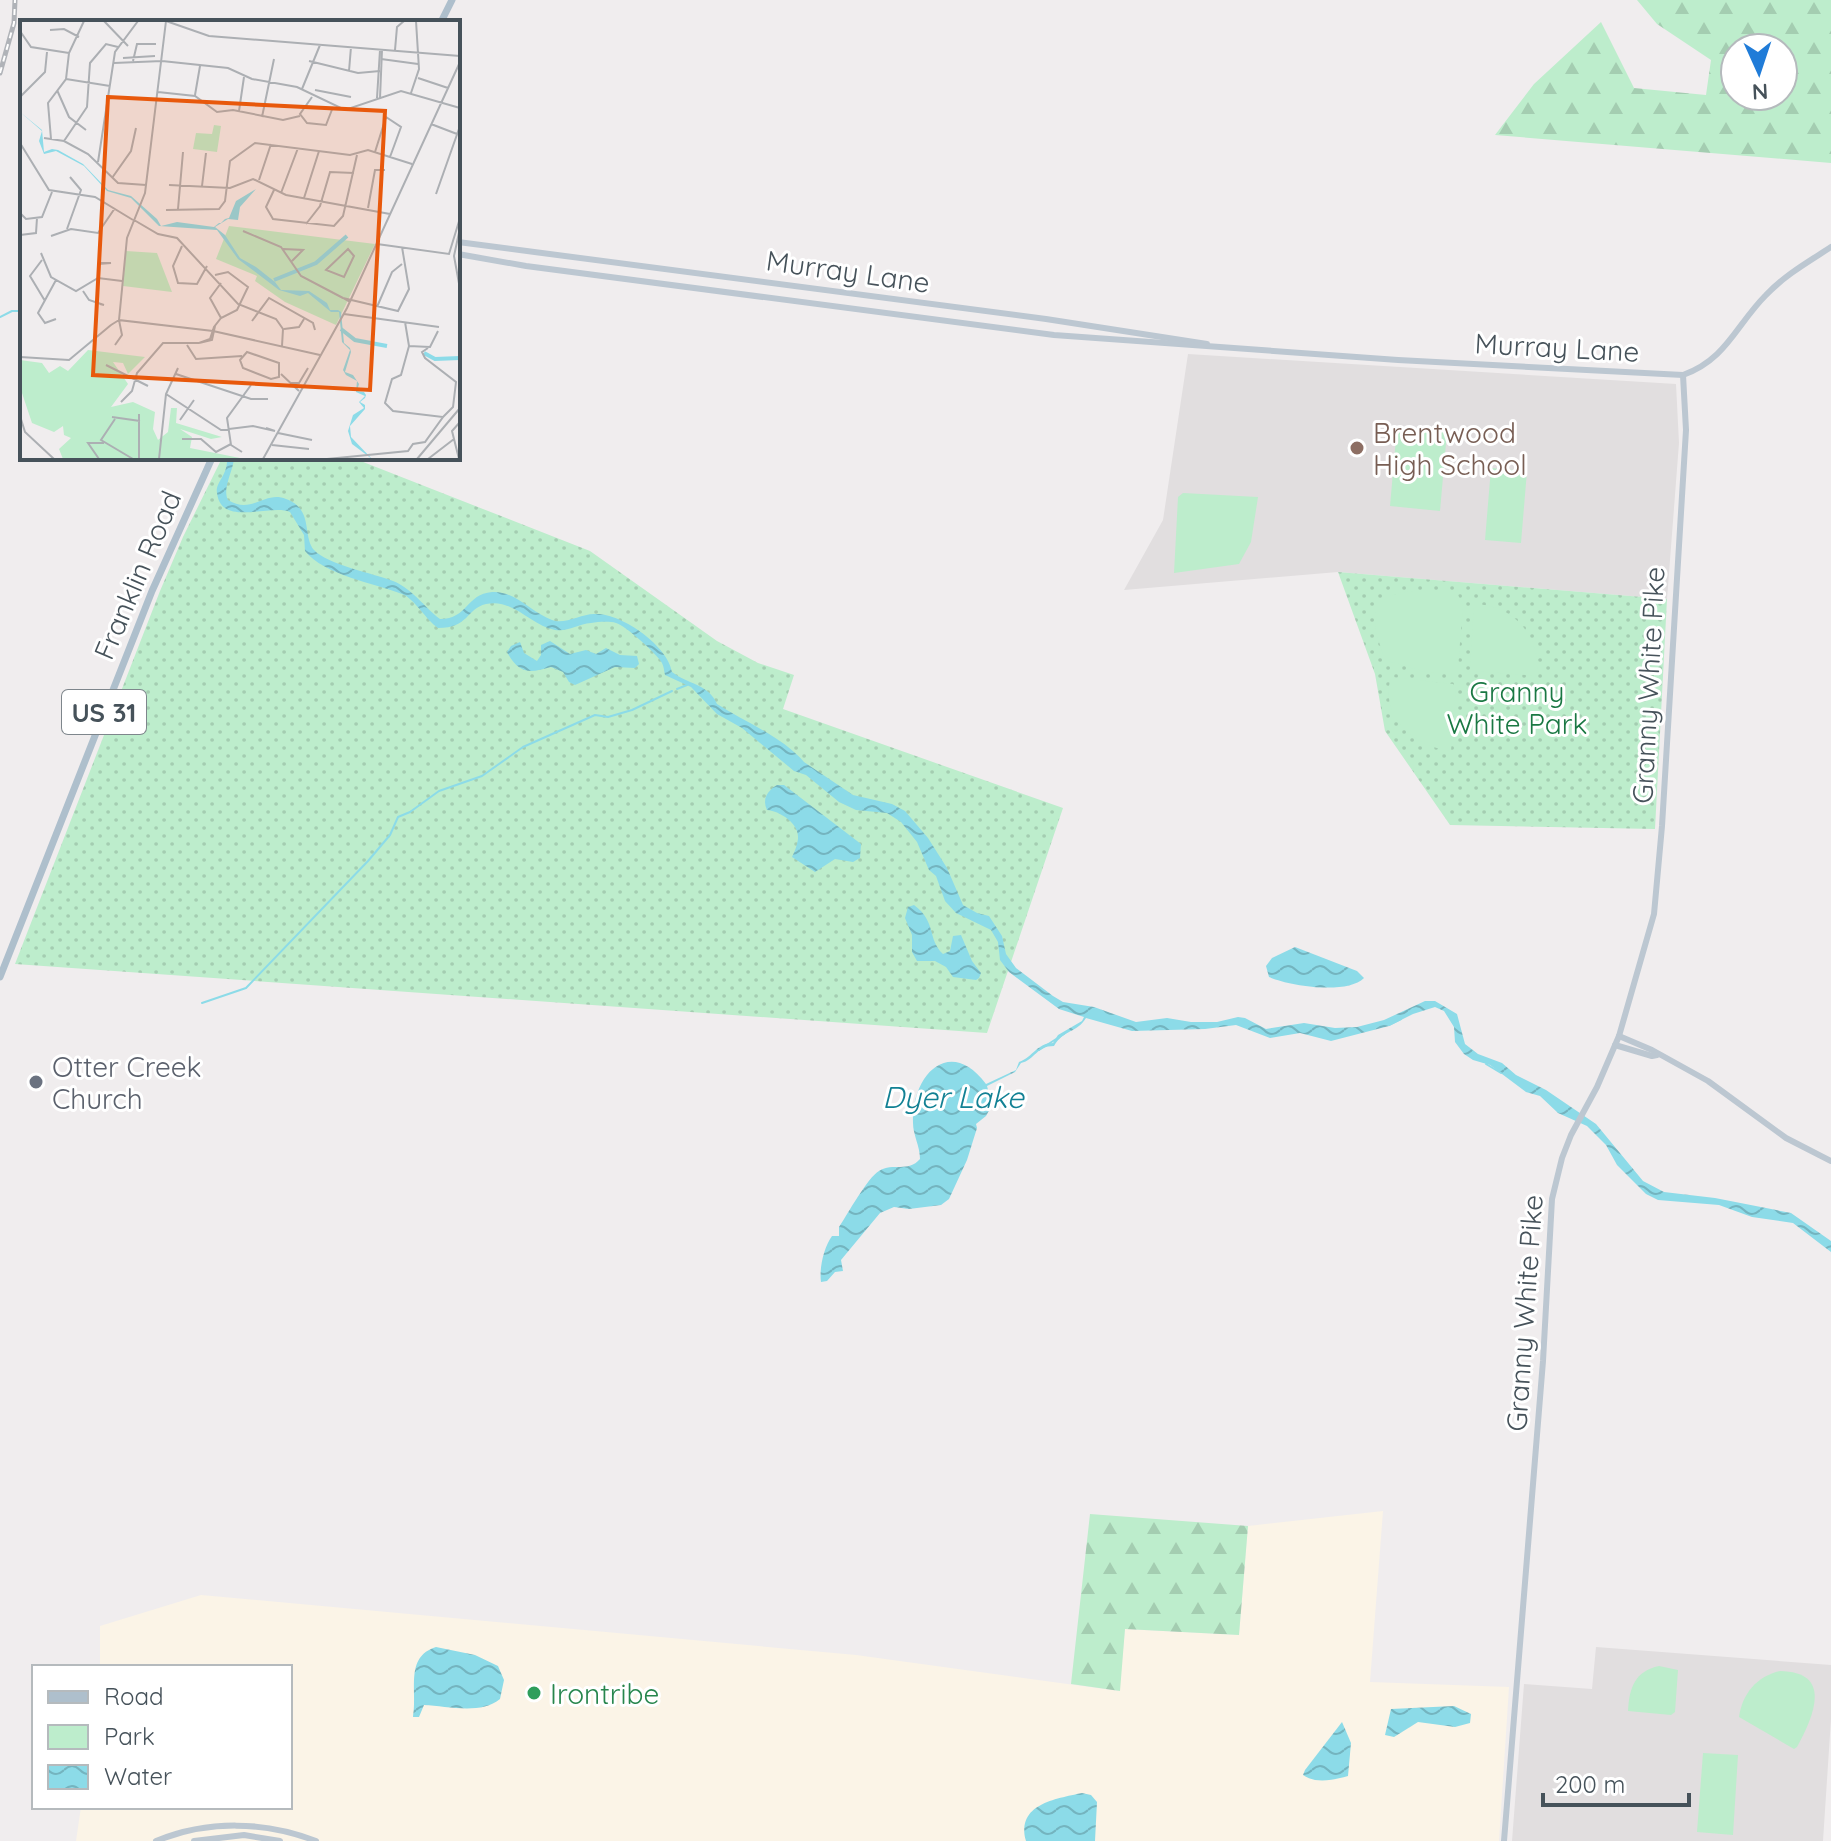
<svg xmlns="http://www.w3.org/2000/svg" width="1831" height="1841" viewBox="0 0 1831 1841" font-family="Quicksand,sans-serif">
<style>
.commercial{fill:#fbf4e7}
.education{fill:#e1dedf}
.green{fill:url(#green-dots)}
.forest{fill:url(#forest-firs);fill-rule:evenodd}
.pitch{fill:#bdedcc}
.water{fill:url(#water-waves)}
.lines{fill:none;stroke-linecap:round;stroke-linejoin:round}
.stream{stroke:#8cdbe8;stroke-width:2}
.secondary{stroke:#bcc7d1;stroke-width:6}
.primary{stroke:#aebfcc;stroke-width:7}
.rail-casing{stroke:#b0b3b8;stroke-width:5}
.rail{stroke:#fff;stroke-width:2;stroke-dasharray:6;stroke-linecap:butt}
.education-dot{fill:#8d6e63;stroke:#fff;stroke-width:3}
.worship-dot{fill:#6b7280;stroke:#fff;stroke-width:3}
.leisure-dot{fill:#2e9e5b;stroke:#fff;stroke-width:3}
.labels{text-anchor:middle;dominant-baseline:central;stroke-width:6;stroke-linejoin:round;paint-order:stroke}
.shield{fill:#fff;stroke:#7e868c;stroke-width:2}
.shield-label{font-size:26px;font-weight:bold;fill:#46525a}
.street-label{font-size:28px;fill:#46525a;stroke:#fff}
.education-label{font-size:28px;fill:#785e54;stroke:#fff;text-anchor:start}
.park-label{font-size:28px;fill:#1a7843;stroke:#fff}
.worship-label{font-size:28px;fill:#5b616d;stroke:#fff;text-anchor:start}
.leisure-label{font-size:28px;fill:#27864d;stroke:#fff;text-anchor:start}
.water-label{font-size:30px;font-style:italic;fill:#128194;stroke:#fff}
.inset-river{fill:none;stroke:#8cdbe8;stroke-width:4}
.inset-road{fill:none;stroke:#acafb3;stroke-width:2}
.view{fill:#e8590c;fill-opacity:0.15;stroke:#e8590c;stroke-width:4}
.inset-edge{fill:none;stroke:#46525a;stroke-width:4}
</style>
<defs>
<pattern id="green-dots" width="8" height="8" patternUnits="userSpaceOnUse" patternTransform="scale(2)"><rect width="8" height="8" fill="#bdedcc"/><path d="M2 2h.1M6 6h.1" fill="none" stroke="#a4cdb1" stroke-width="1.8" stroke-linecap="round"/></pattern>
<pattern id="forest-firs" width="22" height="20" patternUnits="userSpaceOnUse" patternTransform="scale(2)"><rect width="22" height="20" fill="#bdedcc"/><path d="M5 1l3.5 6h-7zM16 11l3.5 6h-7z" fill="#a4cdb1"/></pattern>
<pattern id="water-waves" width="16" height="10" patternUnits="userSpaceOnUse" patternTransform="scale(2)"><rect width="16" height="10" fill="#8cdbe8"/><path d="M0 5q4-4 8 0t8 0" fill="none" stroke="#74b4bf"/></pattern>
</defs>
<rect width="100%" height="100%" fill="#f0edee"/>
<!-- commercial -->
<path class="commercial" d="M1383,1511l-13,171 139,5 -10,154h-1423l5,-34h209v-140h-190v-41l101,-31 655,60 263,36 6,-62 114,6 9,-109z"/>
<!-- education -->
<g class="education">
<path d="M1188,354l488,30 3,59 -12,156 -329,-27 -214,18 39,-70z"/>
<path d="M1596,1647l235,18v54l-8,122h-311l12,-157 68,5z"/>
</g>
<!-- green -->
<g class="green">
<path d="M222,458h131l237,93 127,90 41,22 36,12 -11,34 280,99 -76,225 -972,-69 145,-373 23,-54z"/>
<path d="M1338,572l329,27 -12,230 -205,-4 -65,-94 -10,-57z"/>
</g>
<!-- forest -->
<g class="forest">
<path d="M1637,0h194v163l-336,-28 39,-51 67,-62 33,66 72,7 5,-35 -54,-36zM1735,48h48v48h-48z"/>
<path d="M1090,1514l158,12 -9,109 -114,-6 -5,62 -49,-7z"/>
</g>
<!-- pitch -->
<g class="pitch">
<path d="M1397,427l50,5 -7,79 -50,-5z"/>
<path d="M1491,468l36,3 -6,72 -36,-3z"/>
<path d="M1183,493l75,4 -7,45 -12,22 -65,9 4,-76z"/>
<path d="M1414,591h42l7,14 -5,63 -6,6 -27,-2 -40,-12c-13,-37 -22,-65 29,-69z"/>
<path d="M1474,604c41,1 66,33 64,72l-65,-5 -3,-3z"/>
<path d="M1391,677l62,7 3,3 -5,64c-36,-4 -72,-34 -60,-74z"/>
<path d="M1659,1666l19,4 -3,42 -4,3 -43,-4c1,-23 7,-40 31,-45z"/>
<path d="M1780,1671c51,1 36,41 17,76l-3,2 -55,-32c3,-23 18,-41 41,-46z"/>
<path d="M1703,1753l35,2 -5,80 -36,-3z"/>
</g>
<!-- water -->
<g class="water">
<path d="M227,458h7c-1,14 -12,30 -6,42 24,15 37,-10 58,-1 28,10 16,37 28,51 14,15 59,23 79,31 20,8 31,26 47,38 28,0 26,-25 52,-27 22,-2 40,21 60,28 12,5 29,-6 42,-6 27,-2 74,32 78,58 15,12 37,12 45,32 28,18 66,33 87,58l49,33 39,9 13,7 23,27 19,30 16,37 14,8 12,3 13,20 4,18 10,14 37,28 10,6 31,5 42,15 31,-4 24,4h26l21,-5 7,1 21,11 38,-6 31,5 22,-1 27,-7 41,-19h10l22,13 8,30 13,10 24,9 14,12 30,15 50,34 47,57 21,11 51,6 76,15 40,28v11l-38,-29 -41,-6 -33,-12 -61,-5 -12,-6 -29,-29 -11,-20 -19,-19 -29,-13 -18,-17 -14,-4 -36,-27 -17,-5 -9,-6 -9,-12 -1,-15 -10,-16 -9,-4 -22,7 -24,12 -58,15 -31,-8 -30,5 -34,-13 -31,4 -73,2 -46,-13c-9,15 -22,11 -32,28 -18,0 -19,14 -33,17l-6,9 -28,14 5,19 -6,11 -10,8 1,4 -10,32 -18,39 -8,6 -32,4 -15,-2 -14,6 -39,47 2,11 -8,1 -8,9 -6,1c-2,-14 3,-35 11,-46h7v-9c8,-12 29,-50 40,-56 14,-9 29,2 41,-12 0,-13 -7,-24 -7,-36 -2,-48 37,-88 73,-39l30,-14 3,-8c14,-5 18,-19 34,-19l5,-8 24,-14 2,-4 -25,-8 -50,-37 -9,-12 -2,-18 -7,-12 -35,-17 -11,-12 -9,-25 -7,-6 -12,-28 -16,-20 -14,-9 -31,-3 -17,-8 -33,-27 -12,-4 -52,-43 -25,-14 -26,-27 -26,-12c-1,-4 -1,-8 -3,-12 -4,-8 -37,-38 -46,-40 -7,-2 -18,-1 -25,0 -13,1 -23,9 -36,7 -25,-5 -42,-32 -69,-26 -20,5 -17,24 -48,24 -12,-8 -24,-30 -36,-34 -28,-11 -78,-19 -97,-43l-1,-16 -14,-23c-19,-9 -69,16 -73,-19 -2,-11 11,-17 10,-35z"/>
<path d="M550,641l20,13 16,-4 10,4 10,-6 14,7 17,1 2,8 -4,4 -20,-1 -40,18 -6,-3 -6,-10 -12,-5c-21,6 -32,8 -44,-15l4,-6 9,-4 4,11 13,8 4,-6v-10z"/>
<path d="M777,785h7l77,59 -1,14 -7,4 -18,-3 -20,13 -23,-15c2,-4 5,-11 6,-18 2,-15 -18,-28 -31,-29 -5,-11 0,-19 10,-25z"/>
<path d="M914,905c23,17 13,34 29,49l7,-3 3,-15 8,-1 11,26 9,12 -2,5 -3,2 -23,-3 -7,-10 -11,-6h-18l-5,-9v-17l-7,-17 3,-11z"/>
<path d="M1295,947l62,24 7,7c-17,17 -74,8 -95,-1l-3,-11 6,-8z"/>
<path d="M436,1647l39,8 23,11 6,14 -4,19c-19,16 -53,7 -76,6l-5,12h-6c5,-26 -9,-60 23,-70z"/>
<path d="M1454,1706l17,8 -1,9 -15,4 -37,-5 -24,15 -9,-2 6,-26z"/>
<path d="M1342,1722l9,21 -3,33c-14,4 -33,8 -45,-1l2,-5z"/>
<path d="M1082,1793l9,2 6,7 -2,39h-69c-10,-37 29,-42 56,-48z"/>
</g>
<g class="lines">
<!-- stream -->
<g class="stream">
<path d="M0,317l12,-6h10"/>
<path d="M677,689l10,-4"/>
<path d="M202,1003l44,-15 122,-127 22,-26 8,-18 12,-5 29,-21 43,-15 41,-29 72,-32 13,2 24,-7 40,-19"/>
<path d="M1389,1025l12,-6"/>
<path d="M1039,1050l25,-16"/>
<path d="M1486,1064l15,9"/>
</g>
<!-- secondary -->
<g class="secondary">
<path d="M458,242l588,77 161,25"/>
<path d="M458,254l68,12 528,69 344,25 285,15c43,-15 53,-50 83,-80 19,-20 42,-33 65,-48"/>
<path d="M1619,1036l33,14 56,31 78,57 45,23"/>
<path d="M1615,1045l37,11 5,-1"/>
<path d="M156,1841c52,-21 108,-20 160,0"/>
<path d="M194,1841l50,-6 36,6"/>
<path d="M1504,1841l39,-480 9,-162 10,-41 9,-23 26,-48 22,-51 35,-122 8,-88 24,-396 -3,-55"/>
</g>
<!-- primary -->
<g class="primary">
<path d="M441,22l11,-22"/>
<path d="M0,977l152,-386 60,-133"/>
</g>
<!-- rail casing -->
<g class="rail-casing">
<path id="rail" d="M0,73l14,-50 1,-23"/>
</g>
<!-- rail -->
<use href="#rail" class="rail"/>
</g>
<!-- markers -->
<circle class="education-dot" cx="1357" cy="448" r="8"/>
<circle class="worship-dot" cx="36" cy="1082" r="8"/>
<circle class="leisure-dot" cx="534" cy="1693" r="8"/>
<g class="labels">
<!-- shield labels -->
<rect class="shield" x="62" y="690" width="84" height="44" rx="6"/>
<g class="shield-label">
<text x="104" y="712">US 31</text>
</g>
<!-- street labels -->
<g class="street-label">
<text transform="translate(848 271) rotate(8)">Murray Lane</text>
<text transform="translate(1557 347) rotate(3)">Murray Lane</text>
<text transform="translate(137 575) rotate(-67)">Franklin Road</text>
<text transform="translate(1648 685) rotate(-87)">Granny White Pike</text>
<text transform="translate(1524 1313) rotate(-86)">Granny White Pike</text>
</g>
<!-- education labels -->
<g class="education-label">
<text x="1373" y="432">Brentwood<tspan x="1373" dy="32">High School</tspan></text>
</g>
<!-- park labels -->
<g class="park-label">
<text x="1517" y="691">Granny<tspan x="1517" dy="32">White Park</tspan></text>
</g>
<!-- worship labels -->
<g class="worship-label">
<text x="52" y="1066">Otter Creek<tspan x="52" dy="32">Church</tspan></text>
</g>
<!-- leisure labels -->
<g class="leisure-label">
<text x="550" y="1693">Irontribe</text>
</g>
<!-- water labels -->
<g class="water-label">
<text x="953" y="1097">Dyer Lake</text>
</g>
</g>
<!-- overview -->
<g transform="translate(20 20)">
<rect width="440" height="440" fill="#f0edee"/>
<path d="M209,206l146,18 -39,81 -51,-23 -30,-21 2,-5 -41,-17zM106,231l31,2 15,39 -49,-6z" fill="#bdedcc"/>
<path d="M194,105l7,1 -4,26 -24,-3 3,-16 16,1zM68,330l57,7 -17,17 -5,-11 -10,-1 15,22 -17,23 22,-5 22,10 -2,17 5,11 10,-8 3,-24h6l-1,15 46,14 -11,2 -31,-10 12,8 -2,11 55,11h-182l-4,-10 12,-11 -7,-3 -1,-9 -9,6 -22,-9 -12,-36v-27l22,3 7,10 11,-7 8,5z" fill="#bdedcc"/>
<path d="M0,92l22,18 2,22 8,-3 6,1 25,14 25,26 23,6 26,23 4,7 16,-4 37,5 5,-4h2l4,-4 4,-1 7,-17 20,-12 -16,18 -2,13 -10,-1 -13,8 10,8 15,23 16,9 19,15 6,8 28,1 18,12 3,7h8l3,2 3,31 6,5 1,4 -6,20 8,3 6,9 -2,7 7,1 2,3 -1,3 -5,4 5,3v4l-15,17 1,11 21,22 -20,-15 -4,-13 5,-16 11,-7 -5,-6 6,-6 -9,-4 1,-11 -11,-6 -3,-5 7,-20 -8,-8 -3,-30h-8l-23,-19 -8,3 -21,-6 -41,-31 -21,-29 -58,-4 -28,-28 -24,-7 -23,-25 -28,-15 -12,3 -5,-13 3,-10z" fill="#8cdbe8"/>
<path class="inset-river" d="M254,260l42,-17 31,-27M321,309l14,11 32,6M404,333l11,6 25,-1"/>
<path class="inset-road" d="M84,1l24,25M146,1l-21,172 -18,45 -8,82 94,11 107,24M146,1l43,15 251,20M30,10l14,-1 15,8M0,11l11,16 38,6M375,30l2,-23 7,-6M103,38l32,-2M361,39l37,5M113,41l4,-17h19M142,41l66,7 24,11 45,8 48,23 56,-19 59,17M289,41l49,12 22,-2M94,43l48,-2M329,51l2,-24M398,58l30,10M46,59l44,7M282,69l18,-44M37,70l12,27 17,13M295,70l36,7M138,72l37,4 22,16 16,-2 50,10 17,-4M391,73l8,-24 -3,-48M175,75l5,-29M0,77l25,-25 2,-20M292,77l-12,17 7,9 19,2 7,-18M357,78l3,-48M360,78l2,-48M219,91l5,-34M242,97l12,-58M411,104l26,10M24,118l20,3 24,13 30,29 28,2M31,119l-3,-36 18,-24 3,-26 15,-32M44,121l23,-34 3,-44 16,-19 12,3M0,123l29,47 46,7 38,23M355,132l11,-35 15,10 -11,30M78,142l17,-110 23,-31M92,158l19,-27 5,-23M239,160l12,-36M149,165l61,3 23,-9 33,16 104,19M182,166l4,-33M254,170l-8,17 7,12 61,7 9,-10 14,-61M261,173l17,-45M416,174l24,-68M284,178l15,-47M348,188l7,-38h10M158,189l5,-57M146,190l53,-1 6,-8 5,-40 25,-18 95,12 18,-5 44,14M0,193l6,6 16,-2 10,-25M114,200l24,14 19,4 61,66 38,15 7,10 -1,17M286,204l14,-18 10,-34 24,1M440,208l-6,28 6,33M47,209l14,-39 -11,-13M223,211l38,16 20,29 42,22M0,215l16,-2 1,-15M31,216l20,-7 27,4 17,-25M357,224l72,10 11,-36M162,226l-9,20 5,17 19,1 10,-18M263,229l20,1 -11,11M328,229l6,7 -10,21 -18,-7zM21,233l10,24 25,14 22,-13 24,3M22,240l-12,16 15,25M78,243h13l-13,1M36,260l-18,33 7,10 11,-4M63,271l6,9 15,5 -4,-1M330,282l-7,-4 55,13 11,-22 -7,-42M357,287l15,-35 10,-8M324,294l95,13M201,298l-11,-20 11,-15M232,301l17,-23 44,25 2,7M385,302l4,24M91,305l8,-5 3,15 -7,10M195,306l-3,14 -13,3 11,-4 4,-12 7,-9 16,-8 11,-23 -20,-15 -13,3M264,309l15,-2 5,-8M167,325l9,14 46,-3M408,328l-6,4 3,6 31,24 -3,25 -10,10M227,332l32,11v14l-8,2 -28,-11 -3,-8zM0,337l49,3 42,-35M86,345l42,21M156,354l75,25h17M261,354l18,17M271,363h8l9,-15M146,374l55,36 32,-4 22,5 -9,-3M101,382l11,-11 5,-18 26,-30h36M0,396l5,16 29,27M92,397l28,4M95,399l-14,21 32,19M160,400l14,-20M258,413l34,7M162,419h19l15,13 15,-8M252,425l37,4M222,432l-11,-7 -4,-27 24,-33M79,439l-11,-16h16M119,439v-45M139,439l7,-65 12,-26M243,439l84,-151 113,-246M307,439l81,-8 5,-7 12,-2 18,-25 -50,-6 -8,-8 7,-24 9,-4 8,-29 21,1 8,-16M397,439l43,-51M408,439l26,-20M439,439l-7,-28 8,-9"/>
<path class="view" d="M88,77l277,14 -15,279 -277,-15z"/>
<rect width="440" height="440" class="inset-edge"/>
</g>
<!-- legend -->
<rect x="32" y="1665" width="260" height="144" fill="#ffffff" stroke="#b5babd" stroke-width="2"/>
<rect x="48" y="1691" width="40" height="12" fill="#aebfcc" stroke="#b5babd" stroke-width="2"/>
<text x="104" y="1705" font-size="24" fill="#46525a">Road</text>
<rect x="48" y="1725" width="40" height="24" fill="#bdedcc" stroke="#b5babd" stroke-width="2"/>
<text x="104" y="1745" font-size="24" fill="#46525a">Park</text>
<rect x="48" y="1765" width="40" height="24" fill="url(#water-waves)" stroke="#b5babd" stroke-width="2"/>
<text x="104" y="1785" font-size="24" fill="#46525a">Water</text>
<!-- north arrow -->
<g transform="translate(1759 72) rotate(177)"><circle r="38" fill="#ffffff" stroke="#b5babd" stroke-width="2"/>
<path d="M0-6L14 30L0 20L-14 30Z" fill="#207cd8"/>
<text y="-12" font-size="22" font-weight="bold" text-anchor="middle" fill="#46525a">N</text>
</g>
<!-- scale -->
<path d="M1543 1793v12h146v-12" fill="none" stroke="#46525a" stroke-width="4"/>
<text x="1555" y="1793" font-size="24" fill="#46525a" stroke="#ffffff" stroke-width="6" paint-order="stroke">200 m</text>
</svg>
